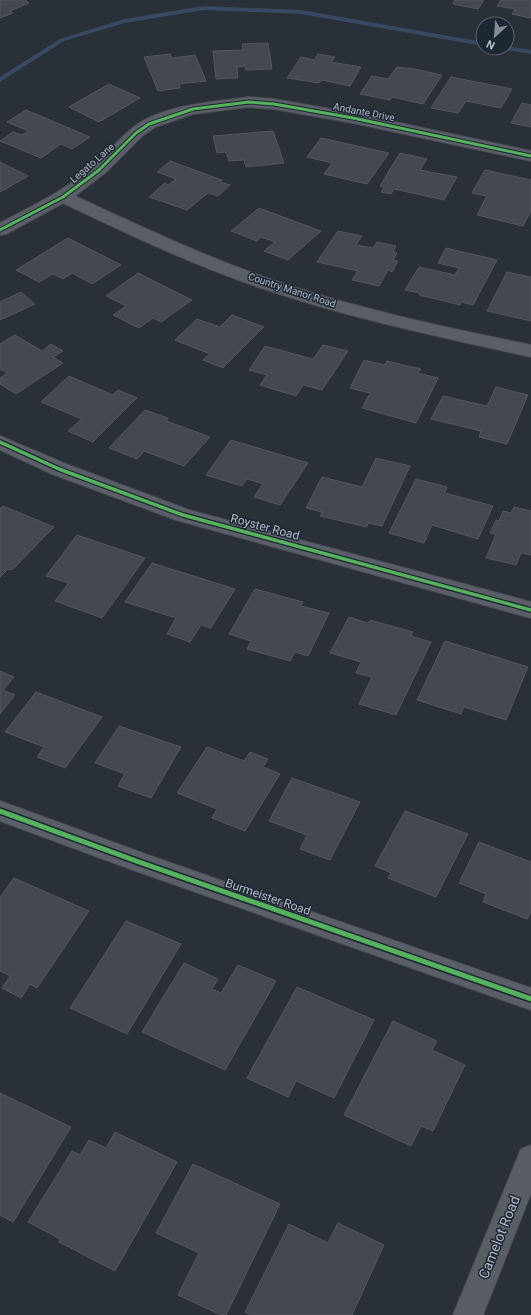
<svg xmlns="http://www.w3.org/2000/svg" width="531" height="1315" viewBox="0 0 531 1315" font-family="Roboto,sans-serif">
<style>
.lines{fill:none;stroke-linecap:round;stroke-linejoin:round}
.stream{fill:#384963;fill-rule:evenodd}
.building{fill:#444950;stroke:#52575f}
.street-casing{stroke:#484c53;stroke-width:2}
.secondary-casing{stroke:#484c53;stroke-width:2}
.street{fill:#5a5e66;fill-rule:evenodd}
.secondary{fill:#595d64;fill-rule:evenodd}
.cycleway-far2-casing{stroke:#1d2633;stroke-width:5}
.cycleway-far1-casing{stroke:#1d2633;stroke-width:6}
.cycleway-casing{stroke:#1d2633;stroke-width:8}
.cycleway-far2{stroke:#56b35d;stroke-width:3}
.cycleway-far1{stroke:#56b35d;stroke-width:3.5}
.cycleway{stroke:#56b35d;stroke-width:5}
.labels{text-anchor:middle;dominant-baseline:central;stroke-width:3;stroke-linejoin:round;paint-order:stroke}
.far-street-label{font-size:10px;fill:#b4bcc9;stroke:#1d2633}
.street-label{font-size:12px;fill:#b4bcc9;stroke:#1d2633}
.near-street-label{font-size:14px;fill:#b4bcc9;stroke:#1d2633}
</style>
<rect width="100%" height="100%" fill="#2a3038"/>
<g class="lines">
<!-- stream -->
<g class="stream">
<path d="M204,6l97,4 182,32v4l-182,-32 -97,-4 -79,13 -61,18 -64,41v-5l60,-38 64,-20z"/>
<path d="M507,46l24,4v4l-25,-4 -3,-2h4z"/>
</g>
</g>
<!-- building -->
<g class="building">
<path d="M0,0h25l4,3 -19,8 3,2 -13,5z"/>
<path d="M455,0h29l-6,9 -25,-5z"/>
<path d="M501,0h30v18l-19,-4 3,-5 -18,-3z"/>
<path d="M268,43l4,26 -26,1 -1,-4 -8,1 1,11 -22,1 -3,-28 30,-1 -1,-6z"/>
<path d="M170,54l2,4 23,-3 11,26 -27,3 1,4 -22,3 -14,-34z"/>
<path d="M318,54l17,3 -4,5 30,5 -11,19 -29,-6 -2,3 -32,-5 14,-21 13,3z"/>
<path d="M397,67l17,2 28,6 -19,29 -31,-7 -2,3 -30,-6 12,-18 16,3z"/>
<path d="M451,77l61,12 -11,19 -35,-7 -8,12 -27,-5z"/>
<path d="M109,84l31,14 -41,24 -30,-15z"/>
<path d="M522,103l9,2v22l-20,-4z"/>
<path d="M26,110l64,27 -18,12 -11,-5 -20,14 -41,-17 13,-9 9,3 7,-4 -22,-9z"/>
<path d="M273,131l11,32 -38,4 -2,-7 -15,1 -3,-9 -9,1 -4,-17z"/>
<path d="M321,138l68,15 -22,31 -43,-10 8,-11 -25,-6z"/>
<path d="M400,153l27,6 -7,11 37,7 -13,23 -50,-11 -3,5 -10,-2 3,-5 -4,-1z"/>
<path d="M170,161l52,19 -2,2 10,3 -12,11 -10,-3 -21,17 -38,-13 16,-14 3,2 8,-6 -19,-7z"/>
<path d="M0,162l28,14 -28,16z"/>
<path d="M485,170l46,10 -1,3h1v28l-8,15 -46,-11 10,-19 -15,-3z"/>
<path d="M259,208l62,23 -33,29 -24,-9 11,-9 -14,-5 -4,4 -26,-10z"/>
<path d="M338,231l24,5 -6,9 17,3 4,-6 19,4 -3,6 4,1 -4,7 5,1 -6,11 -4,-2 -9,16 -27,-6 6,-9 -41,-9z"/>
<path d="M68,238l53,27 -29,19 -20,-11 -9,6 -10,-5 -14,8 -23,-12z"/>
<path d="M446,248l51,12 -24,45 -12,-3 -1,3 -41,-10 1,-2 -15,-3 14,-23 36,8 4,-7 -21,-5z"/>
<path d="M507,272l24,5v44l-44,-10z"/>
<path d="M138,273l54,27 -31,22 -8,-4 -14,10 -26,-13 13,-9 -20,-10z"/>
<path d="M21,292l14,12 -35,16v-18z"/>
<path d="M232,315l32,12 -41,41 -20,-8 7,-6 -35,-14 22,-21 23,8z"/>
<path d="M15,335l27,16 9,-7 12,7 -10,6 10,6 -47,31 -16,-10v-6l8,-5 -8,-4v-25z"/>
<path d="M323,345l25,6 -26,39 -19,-5 -7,11 -36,-11 7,-10 -18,-5 16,-24 48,13z"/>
<path d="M364,360l21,5 2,-4 34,8 -3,4 20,5 -22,45 -54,-15 8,-15 -20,-5z"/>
<path d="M69,376l44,19 5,-5 19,8 -44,44 -25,-11 14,-12 -41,-17z"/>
<path d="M496,387l32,8 -21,49 -28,-7 2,-6 -50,-12 12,-23 44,10z"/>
<path d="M145,410l23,8 -2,3 44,16 -26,29 -40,-15 -7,8 -28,-11z"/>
<path d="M231,440l77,23 -28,42 -26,-8 9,-13 -16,-5 -5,7 -36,-11z"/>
<path d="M376,458l34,8 -28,60 -14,-3 -1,4 -47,-11 2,-4 -16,-4 16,-31 40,10z"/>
<path d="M416,479l31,8 -2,6 48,13 -15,33 -46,-14 -8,18 -35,-10z"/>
<path d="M3,506l51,21 -42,43 -4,-1 -8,8v-68z"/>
<path d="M514,507l17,4v44l-10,-2 -5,12 -30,-7 10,-24 -6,-1 6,-13 3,1 4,-10 8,2z"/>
<path d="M77,535l68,23 -43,60 -47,-17 14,-18 -23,-7z"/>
<path d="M152,563l83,26 -24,39 -10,-3 -11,17 -23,-8 9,-16 -51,-16z"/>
<path d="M255,589l48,13 -2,4 28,7 -21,43 -13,-4 -5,9 -43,-12 4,-8 -22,-7z"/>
<path d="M349,617l19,6 2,-3 43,12 -2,4 20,6 -35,73 -37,-11 13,-27 -16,-4 5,-11 -31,-9z"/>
<path d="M445,641l83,26 -22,53 -42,-13 -3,7 -44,-14z"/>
<path d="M0,671l14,6 -11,13 12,5 -15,19z"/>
<path d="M36,692l66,25 -37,51 -28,-11 7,-10 -39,-15z"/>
<path d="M119,726l62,21 -30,51 -33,-12 7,-12 -30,-11z"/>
<path d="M207,747l37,14 6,-9 18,7 -5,8 17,7 -35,57 -33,-13 5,-9 -40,-16z"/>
<path d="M292,778l68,24 -30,58 -30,-11 7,-14 -38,-14z"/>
<path d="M405,811l63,23 -32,63 -48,-19 3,-5 -16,-7z"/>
<path d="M479,842l52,20v50l-4,7 -44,-17 3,-8 -27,-11z"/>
<path d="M14,878l75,33 -52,77 -7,-4 -9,14 -19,-10 8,-12 -10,-5v-74z"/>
<path d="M126,921l55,23 -54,90 -57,-26z"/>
<path d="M184,963l34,16 -6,10 9,4 17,-28 38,16 -51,89 -83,-38z"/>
<path d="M297,987l77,33 -40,78 -38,-17 -8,16 -41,-19z"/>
<path d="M393,1021l44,20 -5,9 33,15 -32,66 -12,-5 -10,20 -67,-31z"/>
<path d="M0,1093l71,34 -58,95 -13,-7z"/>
<path d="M115,1132l62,30 -62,109 -56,-29 1,-3 -32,-17 44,-71 8,4 9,-15 17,8z"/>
<path d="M193,1164l87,40 -54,111h-5l-43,-20 21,-42 -43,-20z"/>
<path d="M338,1223l46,22 -32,70h-101l-6,-3 44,-88 39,19z"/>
</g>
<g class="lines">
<!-- street casing -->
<g class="street-casing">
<g id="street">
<path d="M249,97l25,2 79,14 178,38v10l-178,-38 -79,-14 -25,-2 -56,7 -38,13 -13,9 -37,37 -30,23c65,30 130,61 198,84 84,29 171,47 258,65v12c-91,-20 -182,-39 -270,-69 -68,-23 -133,-54 -198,-85l-57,31 -6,1v-12c32,-17 65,-32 93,-57 17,-14 30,-34 50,-45 30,-17 72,-19 106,-24z"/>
<path d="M0,436l66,28 123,46 342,92v16l-355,-98 -124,-46 -52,-24z"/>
<path d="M0,801l148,54 383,133v22l-401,-141 -130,-48z"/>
</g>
</g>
<!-- secondary casing -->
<g class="secondary-casing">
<path id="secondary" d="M531,1145v48l-48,122h-30l68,-166z"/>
</g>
<!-- street -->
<use href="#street" class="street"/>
<!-- secondary -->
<use href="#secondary" class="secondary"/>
<!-- cycleway-far2 casing -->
<g class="cycleway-far2-casing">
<path id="cycleway-far2" d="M0,230l63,-33 36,-27 37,-37 13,-9 44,-15 56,-7 25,2 79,14 178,38"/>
</g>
<!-- cycleway-far1 casing -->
<g class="cycleway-far1-casing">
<path id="cycleway-far1" d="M0,442l59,27 124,46 348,95"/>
</g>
<!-- cycleway casing -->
<g class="cycleway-casing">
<path id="cycleway" d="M0,811l139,51 392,137"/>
</g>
<!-- cycleway-far2 -->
<use href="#cycleway-far2" class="cycleway-far2"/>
<!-- cycleway-far1 -->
<use href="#cycleway-far1" class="cycleway-far1"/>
<!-- cycleway -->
<use href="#cycleway" class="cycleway"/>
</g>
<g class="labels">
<!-- far-street labels -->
<g class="far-street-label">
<text transform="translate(364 112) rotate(11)">Andante Drive</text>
<text transform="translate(92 163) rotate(-41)">Legato Lane</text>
<text transform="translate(292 290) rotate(18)">Country Manor Road</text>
</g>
<!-- street labels -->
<g class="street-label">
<text transform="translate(265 527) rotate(15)">Royster Road</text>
<text transform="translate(268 897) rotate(19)">Burmeister Road</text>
</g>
<!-- near-street labels -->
<g class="near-street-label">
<text transform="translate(499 1237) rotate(-68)">Camelot Road</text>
</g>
</g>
<!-- north arrow -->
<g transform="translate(495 36) rotate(206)"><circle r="19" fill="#1d2633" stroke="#59626f"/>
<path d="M0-3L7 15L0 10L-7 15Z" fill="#848b96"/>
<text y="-6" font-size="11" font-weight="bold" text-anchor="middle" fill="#b4bcc9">N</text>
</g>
</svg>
